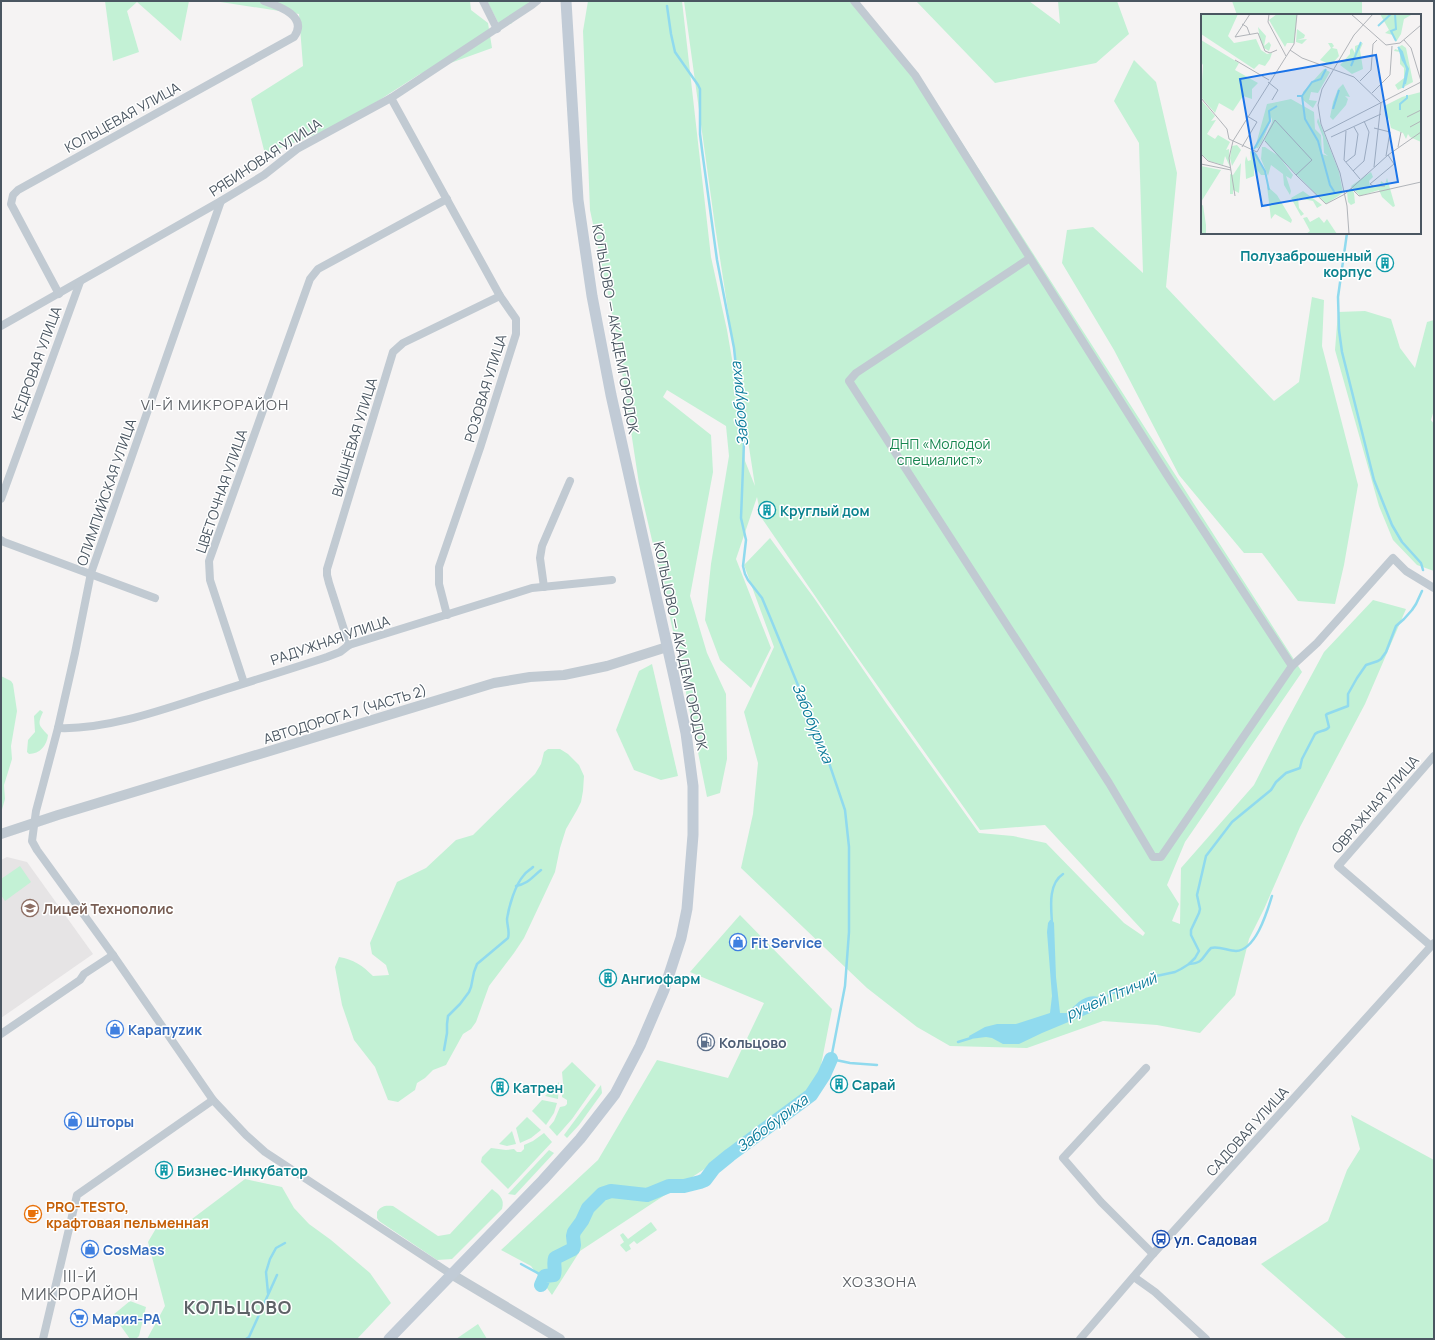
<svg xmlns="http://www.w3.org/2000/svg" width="1435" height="1340" viewBox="0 0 1435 1340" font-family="Manrope,sans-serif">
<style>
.education{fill:#e6e4e5}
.green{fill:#c3f1d5}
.water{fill:#90daee}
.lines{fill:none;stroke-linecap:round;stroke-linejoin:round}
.stream{stroke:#90daee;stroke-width:2.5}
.river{stroke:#90daee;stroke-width:14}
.minor{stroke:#c1cad2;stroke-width:8}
.tertiary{stroke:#c1cad2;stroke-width:10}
.secondary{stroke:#c1cbd6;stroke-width:11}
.labels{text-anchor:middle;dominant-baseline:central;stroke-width:3;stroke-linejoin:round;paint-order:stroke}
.street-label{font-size:14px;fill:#4a5661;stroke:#fff}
.culture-label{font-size:14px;font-weight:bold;fill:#0d838f;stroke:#fff;text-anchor:start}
.park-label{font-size:14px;fill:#17864f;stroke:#fff}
.education-label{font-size:14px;font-weight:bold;fill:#785e54;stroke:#fff;text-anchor:start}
.shop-label{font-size:14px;font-weight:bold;fill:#366cbe;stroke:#fff;text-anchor:start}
.service-label{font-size:14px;font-weight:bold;fill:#4e5e75;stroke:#fff;text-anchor:start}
.food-label{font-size:14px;font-weight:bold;fill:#c56008;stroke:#fff;text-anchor:start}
.transit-label{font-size:14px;font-weight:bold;fill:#164399;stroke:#fff;text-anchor:start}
.neighbourhood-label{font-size:15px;letter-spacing:1px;fill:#5f6368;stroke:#fff}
.water-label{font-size:15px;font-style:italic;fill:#0c7c9b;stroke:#fff}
.quarter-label{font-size:16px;letter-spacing:1px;fill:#5f6368;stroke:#fff}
.district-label{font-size:18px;font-weight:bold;letter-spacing:1px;fill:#5f6368;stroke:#fff}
.inset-river{fill:none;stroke:#90daee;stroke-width:2}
.inset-road{fill:none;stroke:#b1b4b9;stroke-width:1}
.view{fill:#1a73e8;fill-opacity:0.15;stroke:#1a73e8;stroke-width:2}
.inset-edge{fill:none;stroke:#4a5661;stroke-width:2}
</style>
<rect width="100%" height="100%" fill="#f5f3f3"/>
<!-- education -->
<path class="education" d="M7,857l20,5 66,92 -92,64v-158z"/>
<!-- green -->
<g class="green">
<path d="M105,1h84l-8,40 -44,-39 -10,9 12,41 -26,9z"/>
<path d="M214,1h256l1,9 17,13 4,25 -72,26 -78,50 -77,30 -14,-55 52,-33 -4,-52z"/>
<path d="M487,1h43l-19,23h-12z"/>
<path d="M588,1h94l29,256 16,73 15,87 3,44 10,25 -40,-260 -31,-225h174l63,78 381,593 -117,170 -18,43 12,19 -7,17 8,3 1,-56 73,-83 30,-59 40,-74 49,-52 33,9 -41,95 -65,123 -36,82 -15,30 -14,56 -35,38 -43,-8 -54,-4 -76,27 -77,-2 -33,-19 -50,-39 -126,-120 12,-54 5,-51 -14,-51 30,-65 -30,-82 26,-27 44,60 72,105 93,130 34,3 33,7 78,80 19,13 2,-3 -100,-108 -65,5 -130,-183 -89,-130 -4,-20 -21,62 35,89 -20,40 -31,-28 -15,-40 6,-56 18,-108 -3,-30 -59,-36 -4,7 48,38 2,37 -23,124 17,57 19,41 1,65 -7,34 -13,4 -30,-149 -38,-164 -23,-152 -26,-122 -7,-179z"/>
<path d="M916,1h113l31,23 -2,-23h59l12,33 -33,29 -101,20z"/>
<path d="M1232,1h130v14h-125z"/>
<path d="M1134,60l22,22 21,91 -11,114 108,114 25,-19 13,-85 12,3 -2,46 36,139 -14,80 -9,39 -37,-3 -36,-48h-18l-65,-78 -65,-125 -52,-87 5,-33 26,-3 50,46 -4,-130 -25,-42z"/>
<path d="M1365,311l26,8 9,29 15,20 12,-46 7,-2v90l-3,10 3,4v147l-17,-6 -24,-25 -14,-34 -44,-156 3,-38z"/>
<path d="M652,664l26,112 -17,4 -27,-10 -18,-40 23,-59z"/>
<path d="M1,676l10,5 2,3 4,27 -6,35 1,13 -8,26 1,14 -4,14z"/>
<path d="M40,710l3,2c-6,13 -4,13 5,23 -1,10 -8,19 -19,19l-2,-2 1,-12 7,-8 -1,-16z"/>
<path d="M548,749h12l8,5 11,11 5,11 -1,15 -2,11 -4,8 -11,19 -6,19 -5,24 -31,66 -10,15 -25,33 -13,36 -5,7 -8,5 -17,31 -13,5 -8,8 -8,5 -2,7 -17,12 -10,-2 -13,-33 -21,-27 -12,-35 -7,-38 4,-10c14,2 24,9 34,19l16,-1 -3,-10 -14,-11 -2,-11 27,-61 29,-14 30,-28 17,-5 62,-61 6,-10 3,-12z"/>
<path d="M20,866l11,16 -26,19 -4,-6v-16z"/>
<path d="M740,915l92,94 -17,87 -235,155 -28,44 -21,-29 -30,-16 97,-90 59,-100 71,18 36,-75 -74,-31z"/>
<path d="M572,1062l24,23 -24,34 -15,17 -8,-9 5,-6 6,-14 5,-1 2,-2v-4l-5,-3 1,-14 -1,-11z"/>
<path d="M559,1082l-1,17 -13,-3z"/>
<path d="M601,1085l1,8 -23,32 -12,13 -3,-3z"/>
<path d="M542,1100l15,3 -3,10 -8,12 -14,-14z"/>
<path d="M1351,1115l83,45v179h-87l-86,-75 67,-43 19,-51 13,-21z"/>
<path d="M527,1117l14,13 -10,8 -11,5 -4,-15z"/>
<path d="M512,1131l4,13 -9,2 -8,-2z"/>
<path d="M544,1133l8,9 -44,47 -27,-27 1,-5 9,-9 15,2 8,-1 3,3h4l3,-3v-4l9,-4z"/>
<path d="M549,1150l5,3 -39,42 -7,-1z"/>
<path d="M245,1179l37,8 12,21 15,16 22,16 39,33 21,30 -34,36h-210l18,-33 -17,-64 10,-17 30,-3z"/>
<path d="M492,1189c7,6 13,9 10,20l-50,50 -15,1 -58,-39 -2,-3v-6c4,-6 8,-7 16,-6l45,30 12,-2z"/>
<path d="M651,1222l6,8 -20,14 -3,-3 -5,4 2,4 -5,3 -6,-7 4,-3 -4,-7 3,-2 5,6z"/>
<path d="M130,1301l16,6 -7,29 -3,3h-6l-17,-24z"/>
<path d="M478,1324l9,15h-31z"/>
</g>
<!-- water -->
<path class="water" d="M1050,920h2l2,3 2,54 4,36h7c9,-8 17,-20 32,-16l1,5 -1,5 -9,6 -48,20 -23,11h-16l-11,-6 -6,-1 -16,2 -1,-3 16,-9 12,-3h19l34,-11 2,-17 -5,-64 1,-9z"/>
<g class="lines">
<!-- stream -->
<g class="stream">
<path d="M667,6l4,28 4,18 23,33 2,4v45l2,16 15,110 17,88 7,66 3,28 -3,76 5,22 -3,26 2,8 3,6 14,18 8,19 55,134 20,59 4,37v85l-4,54 -14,73 19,4 27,2"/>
<path d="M1347,233l-9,64 1,33 3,22 32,128 18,45 10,17 19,21 2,7"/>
<path d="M516,886c12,-2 16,-9 25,-16"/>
<path d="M1052,923c-1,-16 -4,-39 11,-49"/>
<path d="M1189,964c15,-1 13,-7 22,-16 9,-2 17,3 25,3 20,-1 31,-39 36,-55"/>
<path d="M1097,1003l15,-10 20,-2 15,-13 28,-6 6,-3 8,-5 6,-6 4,-7 -8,-16v-5l8,-17 1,-4 -3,-14 9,-39 26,-34 39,-32 5,-8 10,-9 14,-5 2,-9 13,-25c4,-4 11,-2 14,-7l-3,-12 1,-1 21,-8v-12l9,-16 9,-13 12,-4 3,-2 5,-7 10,-26 8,-7 8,-9 4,-6 6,-13"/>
<path d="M958,1042l13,-4"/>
<path d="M444,1050l3,-17v-9l1,-8 12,-12 9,-12 2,-5 3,-15 3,-8 31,-26c2,-7 -1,-12 -1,-19 2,-13 8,-34 17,-44 2,-3 6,-5 9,-8"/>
<path d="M521,1264l24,13"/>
<path d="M268,1293l-2,-21 4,-13 6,-11 9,-5"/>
<path d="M246,1339l3,-2 28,-62"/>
</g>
<!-- river -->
<path class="river" d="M541,1285l4,-9 9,-1c2,-5 -1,-11 1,-17l18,-9 1,-4 -1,-9 1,-4 8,-11 6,-13 14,-14 9,-3 36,4 22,-9h15l16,-4 5,-2 9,-12 16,-13 81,-60 13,-20 7,-16"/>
<!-- minor -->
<g class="minor">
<path d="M483,1l14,28"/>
<path d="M854,1l61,74 115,183 -174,115 -7,8 260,402 44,74h8l131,-191 25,-23 76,-85 13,13 28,17"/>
<path d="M391,98l109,198 16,23v15l-36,114 -41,119v17l8,31"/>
<path d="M221,201l-130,372 -16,80 -17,75 -22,83 -4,30 5,9 76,105 100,145 33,35 19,17 186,122"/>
<path d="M1030,258l137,217 125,191"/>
<path d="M59,294l-48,-90 2,-9 5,-5 276,-153c15,-21 -16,-31 -30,-36"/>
<path d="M1,326l220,-125 43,-26 33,-26 94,-51 141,-93 5,-4"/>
<path d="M1,499l79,-217"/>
<path d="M1,540l3,2 151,56"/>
<path d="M544,587l-4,-29 2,-12 28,-65"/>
<path d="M349,645l-20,-62 -2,-8v-6l66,-217 10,-9 97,-47"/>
<path d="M244,683l-34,-103 -1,-19 101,-282 8,-10 129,-70"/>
<path d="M58,728c48,2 104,-18 150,-33 40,-13 80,-25 119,-38l13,-5 9,-7 183,-57 80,-8"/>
<path d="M1431,946l-93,-80 96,-110"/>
<path d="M1,1034l79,-54 4,-6 29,-19"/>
<path d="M1146,1068l-83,90 38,44 52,52"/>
<path d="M1134,1277l21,15 51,47"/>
<path d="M43,1339l34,-144 136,-95"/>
<path d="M1080,1339l73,-85 281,-311"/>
</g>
<!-- tertiary -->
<g class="tertiary">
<path d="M1,834l57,-19 436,-132 36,-6 34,-2 43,-9 60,-19"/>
<path d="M451,1274l109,65"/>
</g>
<!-- secondary -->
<path class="secondary" d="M389,1339l154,-159 37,-41 35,-45 25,-48 24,-56 17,-52 6,-29 6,-74v-49l-7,-53 -11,-52 -64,-286 -19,-99 -14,-96 -12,-199"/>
</g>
<!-- icons -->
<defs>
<g id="building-ring" transform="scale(0.9)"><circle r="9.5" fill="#fff" stroke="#0f9aa8" stroke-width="1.5"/><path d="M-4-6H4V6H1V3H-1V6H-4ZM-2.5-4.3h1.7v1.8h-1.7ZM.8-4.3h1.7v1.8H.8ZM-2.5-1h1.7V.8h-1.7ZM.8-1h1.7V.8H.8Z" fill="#0f9aa8"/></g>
<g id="school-ring" transform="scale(0.9)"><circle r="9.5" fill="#fff" stroke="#8d6e63" stroke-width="1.5"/><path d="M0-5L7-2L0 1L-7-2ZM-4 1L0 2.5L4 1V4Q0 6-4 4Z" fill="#8d6e63"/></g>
<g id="shop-ring" transform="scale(0.9)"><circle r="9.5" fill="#fff" stroke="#3f7fe0" stroke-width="1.5"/><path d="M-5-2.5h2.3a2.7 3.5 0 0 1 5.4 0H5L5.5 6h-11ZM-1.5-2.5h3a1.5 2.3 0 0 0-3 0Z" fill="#3f7fe0"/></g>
<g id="fuel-ring" transform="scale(0.9)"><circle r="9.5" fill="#fff" stroke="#5c6f8a" stroke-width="1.5"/><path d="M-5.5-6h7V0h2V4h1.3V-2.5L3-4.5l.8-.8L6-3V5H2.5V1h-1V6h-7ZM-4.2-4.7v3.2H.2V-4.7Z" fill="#5c6f8a"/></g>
<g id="cafe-ring" transform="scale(0.9)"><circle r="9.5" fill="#fff" stroke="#e8710a" stroke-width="1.5"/><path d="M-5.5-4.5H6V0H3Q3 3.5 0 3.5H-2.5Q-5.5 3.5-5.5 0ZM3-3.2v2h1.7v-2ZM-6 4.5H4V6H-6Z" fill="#e8710a"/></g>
<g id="bus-ring" transform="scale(0.9)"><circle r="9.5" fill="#fff" stroke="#1a4fb4" stroke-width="1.5"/><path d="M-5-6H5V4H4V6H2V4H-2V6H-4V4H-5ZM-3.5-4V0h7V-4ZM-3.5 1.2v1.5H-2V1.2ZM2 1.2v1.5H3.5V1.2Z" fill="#1a4fb4"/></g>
<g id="supermarket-ring" transform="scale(0.9)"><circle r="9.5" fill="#fff" stroke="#3f7fe0" stroke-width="1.5"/><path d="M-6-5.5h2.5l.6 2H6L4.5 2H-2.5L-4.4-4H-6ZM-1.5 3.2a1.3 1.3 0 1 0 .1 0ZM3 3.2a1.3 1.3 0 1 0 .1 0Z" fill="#3f7fe0"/></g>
</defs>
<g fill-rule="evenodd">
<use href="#building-ring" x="1385" y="263"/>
<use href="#building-ring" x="767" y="510"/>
<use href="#school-ring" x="30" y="908"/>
<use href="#shop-ring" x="738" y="942"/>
<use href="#building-ring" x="608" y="978"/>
<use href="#shop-ring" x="115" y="1029"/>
<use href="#fuel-ring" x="706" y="1042"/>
<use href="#building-ring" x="839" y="1084"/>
<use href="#building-ring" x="500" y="1087"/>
<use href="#shop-ring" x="73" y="1121"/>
<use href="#building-ring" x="164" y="1170"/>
<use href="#cafe-ring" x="33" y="1214"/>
<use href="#bus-ring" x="1161" y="1239"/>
<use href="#shop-ring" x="90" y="1249"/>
<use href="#supermarket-ring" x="79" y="1318"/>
</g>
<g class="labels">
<!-- street labels -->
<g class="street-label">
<text transform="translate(122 117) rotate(-29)">КОЛЬЦЕВАЯ УЛИЦА</text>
<text transform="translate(265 157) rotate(-33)">РЯБИНОВАЯ УЛИЦА</text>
<text transform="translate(616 329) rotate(80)">КОЛЬЦОВО — АКАДЕМГОРОДОК</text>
<text transform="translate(36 363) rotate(-70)">КЕДРОВАЯ УЛИЦА</text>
<text transform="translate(485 388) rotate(-73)">РОЗОВАЯ УЛИЦА</text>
<text transform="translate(354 437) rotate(-73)">ВИШНЁВАЯ УЛИЦА</text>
<text transform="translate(221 491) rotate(-71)">ЦВЕТОЧНАЯ УЛИЦА</text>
<text transform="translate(106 492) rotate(-71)">ОЛИМПИЙСКАЯ УЛИЦА</text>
<text transform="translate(330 640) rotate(-19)">РАДУЖНАЯ УЛИЦА</text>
<text transform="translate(681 646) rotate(78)">КОЛЬЦОВО — АКАДЕМГОРОДОК</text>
<text transform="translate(345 714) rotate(-17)">АВТОДОРОГА 7 (ЧАСТЬ 2)</text>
<text transform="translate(1375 804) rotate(-49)">ОВРАЖНАЯ УЛИЦА</text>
<text transform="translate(1247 1131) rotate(-48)">САДОВАЯ УЛИЦА</text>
</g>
<!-- culture labels -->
<g class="culture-label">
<text x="1372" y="255" text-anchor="end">Полузаброшенный<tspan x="1372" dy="16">корпус</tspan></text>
<text x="780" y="510">Круглый дом</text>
<text x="621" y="978">Ангиофарм</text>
<text x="852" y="1084">Сарай</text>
<text x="513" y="1087">Катрен</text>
<text x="177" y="1170">Бизнес-Инкубатор</text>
</g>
<!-- park labels -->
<g class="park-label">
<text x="940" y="443">ДНП «Молодой<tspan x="940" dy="16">специалист»</tspan></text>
</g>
<!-- education labels -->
<g class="education-label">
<text x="43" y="908">Лицей Технополис</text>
</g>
<!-- shop labels -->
<g class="shop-label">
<text x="751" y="942">Fit Service</text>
<text x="128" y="1029">Карапуzик</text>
<text x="86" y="1121">Шторы</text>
<text x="103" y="1249">CosMass</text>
<text x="92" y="1318">Мария-РА</text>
</g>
<!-- service labels -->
<g class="service-label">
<text x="719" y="1042">Кольцово</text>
</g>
<!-- food labels -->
<g class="food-label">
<text x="46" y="1206">PRO-TESTO,<tspan x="46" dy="16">крафтовая пельменная</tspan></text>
</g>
<!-- transit labels -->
<g class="transit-label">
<text x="1174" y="1239">ул. Садовая</text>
</g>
<!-- neighbourhood labels -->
<g class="neighbourhood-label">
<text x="215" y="404">VI-Й МИКРОРАЙОН</text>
<text x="880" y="1281">ХОЗЗОНА</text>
</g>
<!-- water labels -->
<g class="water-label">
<text transform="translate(739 404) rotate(-95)">Забобуриха</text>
<text transform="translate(813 723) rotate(68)">Забобуриха</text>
<text transform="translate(1111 996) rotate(-23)">ручей Птичий</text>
<text transform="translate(772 1123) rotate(-37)">Забобуриха</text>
</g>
<!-- quarter labels -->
<g class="quarter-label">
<text x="80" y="1276">III-Й<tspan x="80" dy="18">МИКРОРАЙОН</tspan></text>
</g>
<!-- district labels -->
<g class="district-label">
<text x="238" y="1307">КОЛЬЦОВО</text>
</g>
</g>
<!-- overview -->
<g transform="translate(1201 14)">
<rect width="220" height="220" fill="#f5f3f3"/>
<path d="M0,0h37l-10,22 6,7 22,-4 5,11 6,4 5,-1 -2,6 -5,7 -6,-2 -5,5 -53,-35zM76,0h20l-3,29h-7l-2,4 -16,-27zM179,0h33l-9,5 -3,15 -5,8 -3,-7 -8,-2 4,-3zM57,13l8,9 -2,10 5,-4 2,3 -2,6 -5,-3 -4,-9zM96,15l8,6 -1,3 -7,2 10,-1 -5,5 -6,-2zM0,26l38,23 -4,7 23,13 -6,6v10l-9,-3 -10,15 -14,-8 -4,10 -14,-16 2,-32 -2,-3zM127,29h4l2,3 -2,2 5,1 2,7 -8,9 -11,-5 11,-12zM162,29l-3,7 3,19 -11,5 -12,-9 10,-11v-4l2,-2 3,5v-7zM201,31l4,3 7,34 -15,8 -3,-5 9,-7v-10l-4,-4v-12l-6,-1 1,-2 3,1v-3zM123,55l6,3 -12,21 -7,-1 -2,8 8,1 -4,7 -10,-8v-8zM142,70l7,13 -5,-1 3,3 -2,6 -13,15 -3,-3 3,-15 5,-13zM220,78v50l-11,-5 -2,-3 -2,5 -3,-6 -12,-5 -2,-9 -4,-3 -1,-10 18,-9zM90,85l23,13 1,17 6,6 1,19 6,2 -4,-3 -1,-16 -6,-15 1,-4 21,54 4,21 -17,11 -45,-45 12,16 -2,4 -5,-3 5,15 -1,4 -6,-10 -1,-11 -12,-9 -3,11 -7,-17 1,-12h3l12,8 -13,-15 8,-18v-5l-10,25 -4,6h-3l12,-44zM0,86l14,16 -4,5 5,-1 -9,14 8,5 3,-4 12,7 -4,8 3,-1 1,18 -5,-11 -2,9 -14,-4 -8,-7zM36,131l4,5 -9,16 -2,-8 2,-12zM49,137l7,3 9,21h-5l-3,-4 -1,5 -3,-11v11l-8,3 -1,-17 1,-6 2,5 3,-1zM40,149l-2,30 -6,-3v4h-3v-20l3,1zM0,152l20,4 -20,32zM170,158l2,5 -4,4 1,5 10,-1 1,-4 4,3 2,-6 8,28 -2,1 -11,-10 -3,-7 -19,6 -8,-8 -1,-2zM66,172l10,9 15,25 -1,3 -16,-9 -4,5zM150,174l3,5 1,10 -4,2 -3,-3 -1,-10zM102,177l19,14 -5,3 -4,-7 -15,-3 1,10 5,6 -3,2 -10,-18zM2,191l3,20v9h-5v-28zM106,203l3,5 9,-5 5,6 3,-4 10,15h-31l4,-3 -7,-13z" fill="#c3f1d5"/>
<path class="inset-river" d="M194,0l1,15 -5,2 5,10M177,12l13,-12M197,33l4,5 5,17 -4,19M198,34l4,13M202,46l5,9 -3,15M150,52l10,-24M96,82h5l3,23 13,22 12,44 5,8M101,82l10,-14 9,-3 5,-10M132,95l6,-19M199,96v-6l7,-6v-3M53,135l16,-28 -1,-10 8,-5M53,138l11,19 4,19"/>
<path class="inset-road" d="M49,0l-15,23 23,-4 7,18 5,2 7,-3M68,0l-1,8 18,34M150,0l35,31 14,-2 21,-18M41,10l5,3 3,8M203,26l7,8 10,33M89,36l12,8 52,19 27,26 -7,64M34,46l34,20M159,67l11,-11 2,-26 4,-4M67,68l10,8 -6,10M171,79l18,-18 2,-29M0,84l26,31 2,10 28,13 18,-32 37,40 -16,15 30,29 19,-10 43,-39 33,-23M206,103l14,-7M209,113l11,-6M173,114l16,4 -4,24M145,117l-2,29 16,19M123,118l97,-50M130,123l50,-23M64,127l31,34M41,133l15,-25 -10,-6M197,133l3,-15M0,140l7,7 23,7M145,148l9,-7 3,-21 -4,-7M0,150l30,6M152,157l11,-10 5,-29 -5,-11M184,172h-12l-3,-2 24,-20 -6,-9M150,174l8,8 62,-14M34,182l-6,-38 4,-17 61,-97 3,-30M148,220l-2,-28 -7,-33 -19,-49 -3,-19 4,-16 32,-54 19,-21"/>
<path class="view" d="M175,41l22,127 -136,24 -22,-127z"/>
<rect width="220" height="220" class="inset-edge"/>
</g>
<!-- border -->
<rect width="1435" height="1340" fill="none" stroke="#4a5661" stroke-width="4"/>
</svg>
